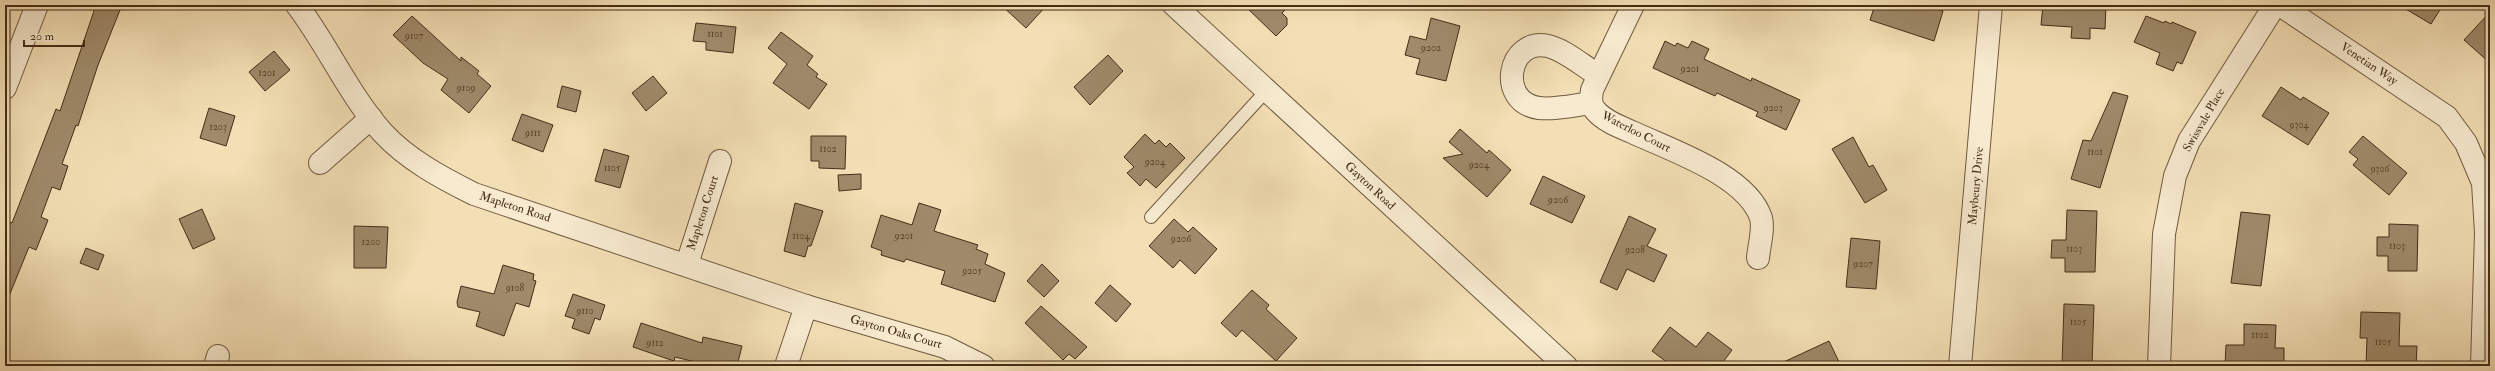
<svg xmlns="http://www.w3.org/2000/svg" width="2495" height="371" viewBox="0 0 2495 371" font-family="'IM FELL Double Pica',serif">
<style>
.building{fill:#9f8a6a;stroke:#442d18}
.lines{fill:none;stroke-linecap:round;stroke-linejoin:round}
.service-casing{stroke:#705a3f;stroke-width:14}
.minor-casing{stroke:#705a3f;stroke-width:24}
.tertiary-casing{stroke:#705a3f;stroke-width:24}
.service{stroke:#f7eacf;stroke-width:12}
.minor{stroke:#f7eacf;stroke-width:22}
.tertiary{stroke:#f7eacf;stroke-width:22}
.labels{text-anchor:middle;dominant-baseline:central;stroke-width:3;stroke-linejoin:round;paint-order:stroke}
.number-label{font-size:10px;fill:#5b442c}
.street-label{font-size:12px;fill:#442d18;stroke:#f7eacf}
</style>
<rect width="100%" height="100%" fill="#f3dfb5"/>
<filter id="stains"><feTurbulence type="fractalNoise" baseFrequency=".005" numOctaves="4"/><feColorMatrix values="0 0 0 0 .2 0 0 0 0 .09 0 0 0 0 .02 0 0 0 .5 -.17"/></filter>
<radialGradient id="worn" r=".72"><stop offset=".6" stop-color="#630" stop-opacity="0"/><stop offset="1" stop-color="#630" stop-opacity=".3"/></radialGradient>
<!-- building -->
<g class="building">
<path d="M96,5h26l-24,60 -20,61 -2,-1 -14,39 6,2 -8,24 -8,-3 -11,30 7,3 -12,30 -7,-3 -24,59v-77l3,-8 4,2 44,-114 4,2z"/>
<path d="M1001,5h46l-21,23z"/>
<path d="M1244,5h46l-8,8 5,5v7l-11,11z"/>
<path d="M1875,5h49l19,6 -9,30 -64,-21z"/>
<path d="M2043,5h63l-1,24 -15,-1v11l-19,-1 1,-11 -31,-2z"/>
<path d="M2399,5h44l-12,19z"/>
<path d="M2490,12v51l-26,-23z"/>
<path d="M412,16l49,45v-4l18,14 -2,3 14,12 -22,27 -28,-23 7,-11 -25,-16 -30,-28z"/>
<path d="M2146,16l18,7 1,-2 6,3 1,-2 24,10 -14,32 -5,-2 -4,9 -17,-7 4,-11 -26,-11z"/>
<path d="M1431,18l29,8 -14,55 -30,-7 4,-15 -15,-4 5,-19 16,4z"/>
<path d="M696,23l40,4 -3,26 -27,-3v-8l-13,-1z"/>
<path d="M781,32l32,24 -6,9 11,9 -2,3 11,7 -18,25 -36,-26 14,-19 -19,-16z"/>
<path d="M1665,41l10,5 2,-3 11,5 4,-7 17,8 -5,10 47,22 1,-3 48,22 -14,30 -30,-14 2,-4 -41,-19 -2,3 -62,-28z"/>
<path d="M274,51l16,19 -25,21 -16,-19z"/>
<path d="M1108,55l15,16 -33,34 -16,-18z"/>
<path d="M653,76l14,17 -21,18 -14,-18z"/>
<path d="M562,86l19,5 -5,21 -19,-5z"/>
<path d="M2281,87l20,13 2,-3 26,16 -21,32 -46,-29z"/>
<path d="M2113,92l15,4 -28,92 -29,-9 12,-39 8,1z"/>
<path d="M209,108l26,8 -9,30 -26,-8z"/>
<path d="M522,114l31,11 -10,27 -31,-12z"/>
<path d="M1460,129l27,24 2,-3 22,20 -24,27 -44,-39 20,-4 -14,-12z"/>
<path d="M1145,134l10,10 4,-4 7,7 4,-4 15,15 -29,30 -10,-9 -6,7 -13,-13 7,-6 -10,-10z"/>
<path d="M811,136h35l-1,33 -26,-1v-7h-8z"/>
<path d="M2363,136l44,37 -18,22 -36,-30 5,-6 -9,-7z"/>
<path d="M1853,137l16,30 4,-2 14,25 -22,13 -33,-54z"/>
<path d="M604,149l25,7 -9,32 -25,-7z"/>
<path d="M861,174v15l-22,2 -1,-16z"/>
<path d="M1543,176l42,20 -13,27 -42,-19z"/>
<path d="M795,203l28,8 -12,35h-3l-3,11 -21,-6z"/>
<path d="M919,203l22,7 -7,21 44,14 -2,4 12,5 -3,10 20,9 -10,29 -54,-18 4,-13 -39,-12 -2,3 -23,-7 1,-4 -11,-4 10,-32 31,10z"/>
<path d="M202,209l13,30 -22,10 -14,-30z"/>
<path d="M2067,210l30,1 -2,61h-30v-14h-14l1,-18h14z"/>
<path d="M2241,212l29,3 -9,71 -30,-3z"/>
<path d="M1629,216l27,13 -9,17 20,9 -13,27 -27,-13 -10,21 -17,-8z"/>
<path d="M1174,219l14,13 5,-5 24,22 -22,25 -15,-14 -7,8 -24,-22z"/>
<path d="M2389,224l29,1 -1,46h-29v-15h-11v-19h12z"/>
<path d="M354,226l34,1 -2,41h-32z"/>
<path d="M1851,238l29,3 -4,48 -30,-2z"/>
<path d="M86,248l18,7 -6,15 -18,-7z"/>
<path d="M1042,264l17,17 -15,16 -17,-16z"/>
<path d="M503,265l31,9 -1,6 3,1 -7,26 -13,-4 -12,33 -28,-10 4,-14 -22,-5 -1,-5 4,-16 33,8z"/>
<path d="M1110,285l21,19 -15,18 -21,-19z"/>
<path d="M1252,290l17,15 -3,4 31,29 -21,23 -34,-31 -6,7 -15,-14z"/>
<path d="M573,294l32,11 -5,15 -5,-2 -6,16 -17,-6 3,-9 -10,-3z"/>
<path d="M2064,304l30,1 -2,61h-30z"/>
<path d="M1041,306l46,41 -12,12 -6,-5 -6,6 -38,-37z"/>
<path d="M2361,312l39,1 -1,33h18l-1,20h-50l1,-28h-7z"/>
<path d="M641,323l61,20 1,-6 39,9 -5,20h-25l-37,-9 -1,4 -41,-14z"/>
<path d="M2244,324l32,1 -1,23h9v16h-9v2h-50l1,-21h18z"/>
<path d="M1670,327l26,20 12,-15 24,18 -12,16h-48l-20,-15z"/>
<path d="M1829,341l12,25h-66z"/>
</g>
<g class="lines">
<!-- service casing -->
<g class="service-casing">
<path id="service" d="M1151,217l116,-127"/>
</g>
<!-- minor casing -->
<g class="minor-casing">
<g id="minor">
<path d="M297,5c31,41 52,90 86,128 25,27 59,45 91,61l332,112 139,41 38,19"/>
<path d="M1633,5l-41,85c-1,8 -2,14 3,20 9,11 25,17 37,22 38,18 115,43 129,86 3,11 -2,28 -3,40"/>
<path d="M2280,5l167,112 19,26 17,40 3,50 -4,133"/>
<path d="M5,88l32,-83"/>
<path d="M1591,103c-16,2 -36,7 -52,5 -43,-6 -31,-71 9,-62 17,4 35,20 50,29"/>
<path d="M320,163l51,-45"/>
<path d="M687,264l33,-103"/>
<path d="M215,366l3,-10"/>
<path d="M786,366l20,-60"/>
<path d="M2159,366l5,-132 11,-58 14,-35 86,-136"/>
</g>
</g>
<!-- tertiary casing -->
<g class="tertiary-casing">
<g id="tertiary">
<path d="M1174,5l392,361"/>
<path d="M1960,366l31,-361"/>
</g>
</g>
<!-- service -->
<use href="#service" class="service"/>
<!-- minor -->
<use href="#minor" class="minor"/>
<!-- tertiary -->
<use href="#tertiary" class="tertiary"/>
</g>
<g class="labels">
<!-- number labels -->
<g class="number-label">
<text x="715" y="34">1101</text>
<text x="414" y="36">9107</text>
<text x="1431" y="48">9202</text>
<text x="1690" y="69">9201</text>
<text x="267" y="73">1201</text>
<text x="466" y="88">9109</text>
<text x="1773" y="108">9203</text>
<text x="2299" y="125">9304</text>
<text x="218" y="127">1203</text>
<text x="533" y="133">9111</text>
<text x="828" y="149">1102</text>
<text x="2095" y="152">1101</text>
<text x="1155" y="162">9204</text>
<text x="1479" y="165">9204</text>
<text x="612" y="168">1105</text>
<text x="2380" y="169">9306</text>
<text x="1558" y="200">9206</text>
<text x="801" y="236">1104</text>
<text x="904" y="236">9201</text>
<text x="1181" y="239">9206</text>
<text x="371" y="242">1200</text>
<text x="2397" y="246">1103</text>
<text x="2074" y="249">1103</text>
<text x="1635" y="250">9208</text>
<text x="1863" y="264">9207</text>
<text x="972" y="271">9205</text>
<text x="515" y="288">9108</text>
<text x="585" y="311">9110</text>
<text x="2078" y="322">1105</text>
<text x="2260" y="335">1102</text>
<text x="2383" y="342">1105</text>
<text x="655" y="343">9112</text>
</g>
<!-- street labels -->
<g class="street-label">
<text transform="translate(2369 64) rotate(34)">Venetian Way</text>
<text transform="translate(2204 120) rotate(-60)">Swissvale Place</text>
<text transform="translate(1636 132) rotate(27)">Waterloo Court</text>
<text transform="translate(1370 186) rotate(43)">Gayton Road</text>
<text transform="translate(1976 186) rotate(-85)">Maybeury Drive</text>
<text transform="translate(515 207) rotate(18)">Mapleton Road</text>
<text transform="translate(703 213) rotate(-72)">Mapleton Court</text>
<text transform="translate(896 332) rotate(16)">Gayton Oaks Court</text>
</g>
</g>
<!-- margin -->
<rect width="2495" height="371" fill="none" stroke="#f3dfb5" stroke-width="20"/>
<rect x="6" y="6" width="2483" height="359" fill="none" stroke="#442d18" stroke-width="2"/>
<rect x="10" y="10" width="2475" height="351" fill="none" stroke="#442d18"/>
<!-- scale -->
<path d="M24 40v6h60v-6" fill="none" stroke="#442d18" stroke-width="2"/>
<text x="30" y="40" font-size="12" fill="#442d18" stroke="#f7eacf" stroke-width="3" paint-order="stroke">20 m</text>
<rect width="100%" height="100%" filter="url(#stains)"/>
<rect width="100%" height="100%" fill="url(#worn)"/>
</svg>
